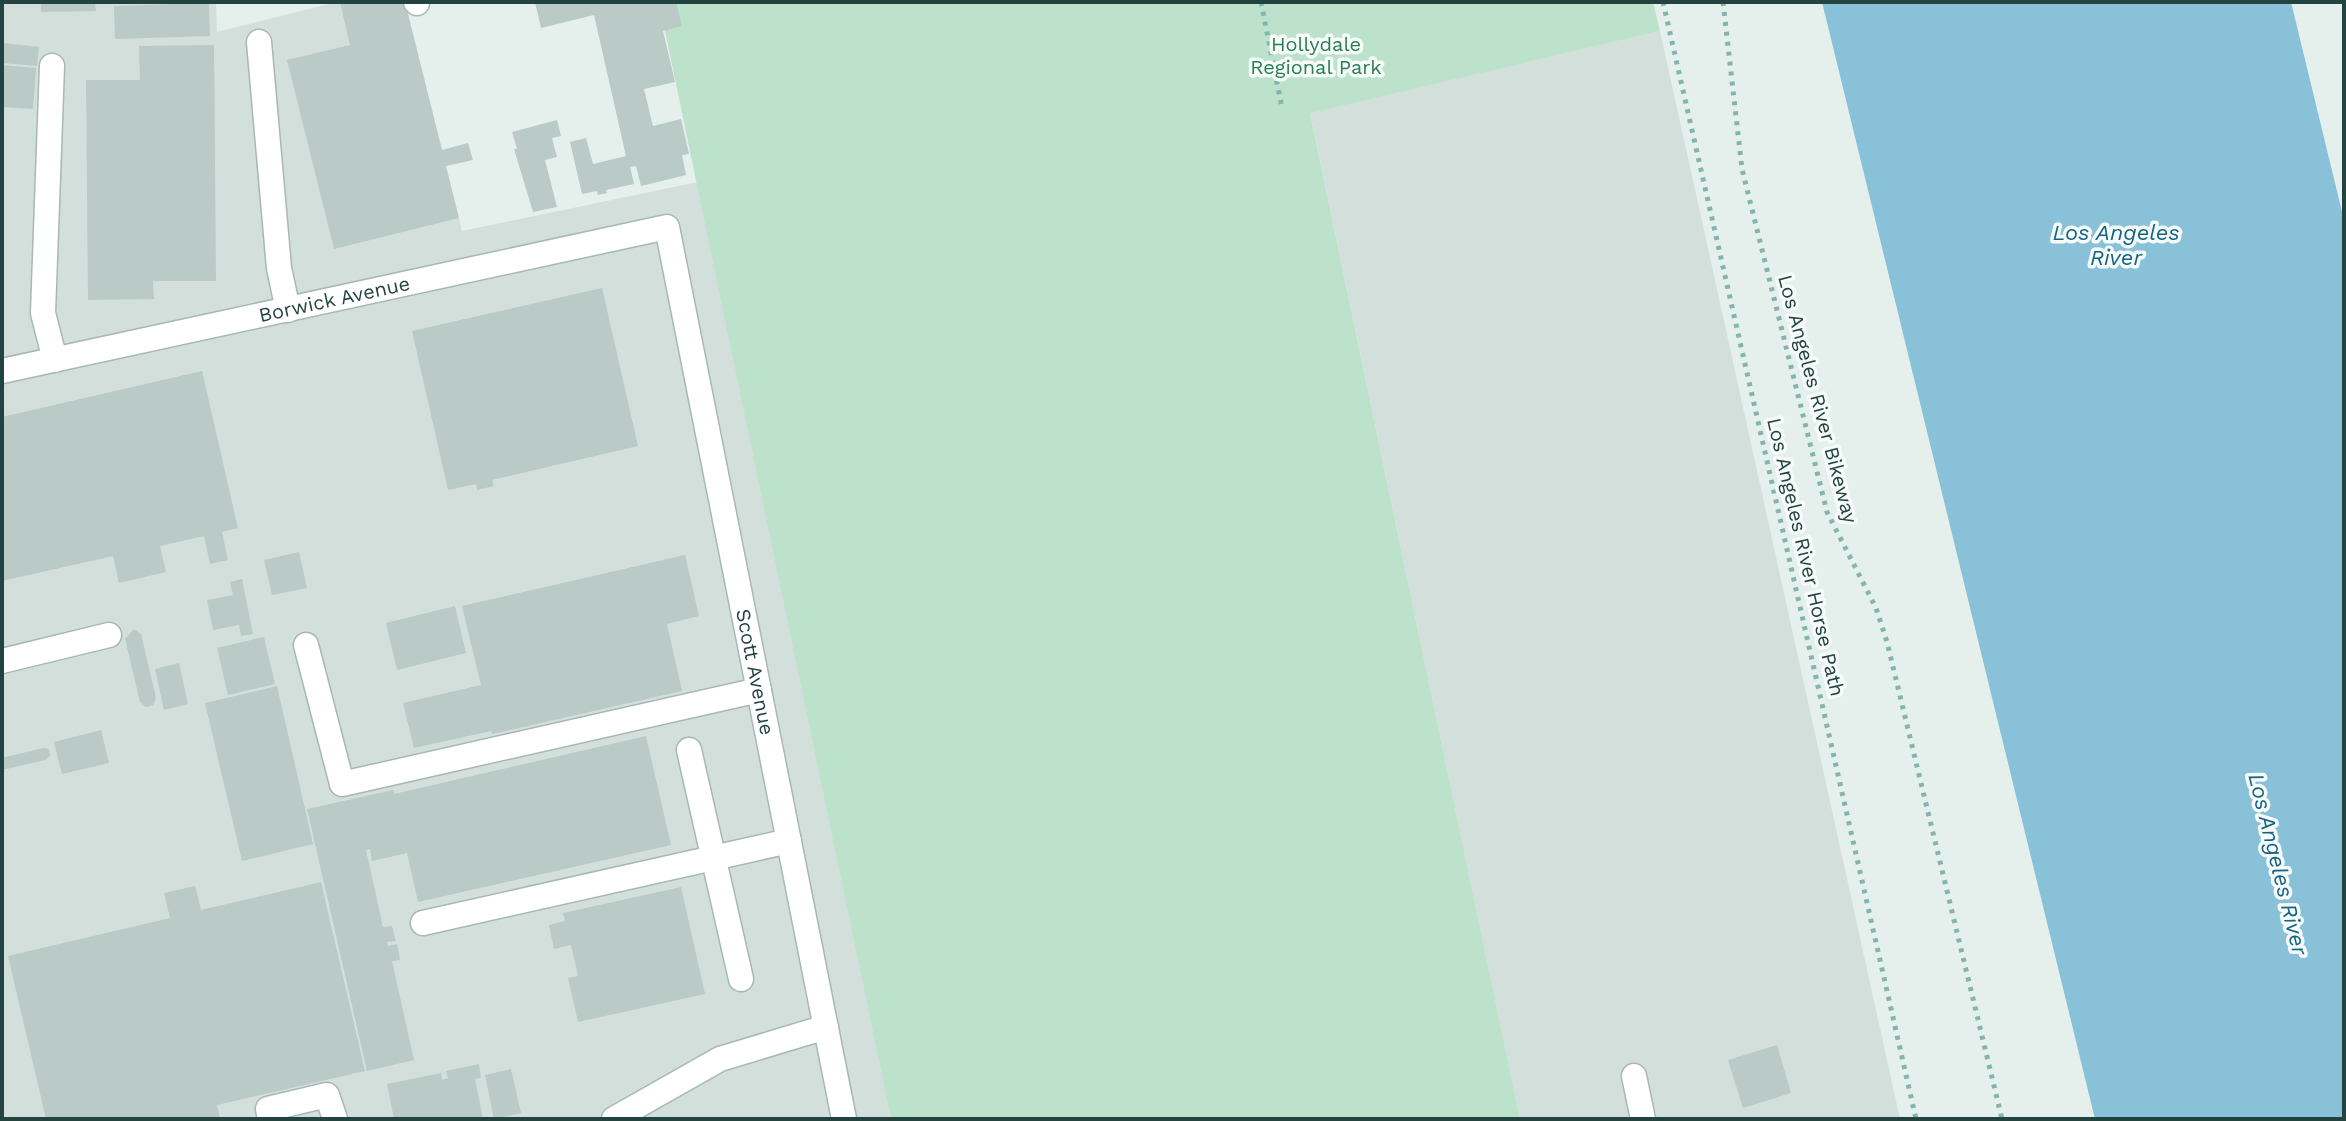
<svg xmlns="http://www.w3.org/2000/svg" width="2346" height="1121" viewBox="0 0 2346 1121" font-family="'Work Sans',sans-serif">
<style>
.built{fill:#d3dfdb}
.green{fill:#bce2cb}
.water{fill:#89c2d8}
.building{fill:#bacac6}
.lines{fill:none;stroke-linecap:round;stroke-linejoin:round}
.minor-casing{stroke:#a7b8b5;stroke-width:27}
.path{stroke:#83b5ac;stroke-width:5;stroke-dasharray:4 6;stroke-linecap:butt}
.minor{stroke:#fff;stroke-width:24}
.labels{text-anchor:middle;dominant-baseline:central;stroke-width:7;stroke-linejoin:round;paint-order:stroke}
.park-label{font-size:20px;fill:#287e55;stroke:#f6fbf9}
.street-label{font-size:20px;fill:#22433f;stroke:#f6fbf9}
.water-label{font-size:22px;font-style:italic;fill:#166485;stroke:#f6fbf9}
</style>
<rect width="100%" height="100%" fill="#e5efec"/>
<!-- built -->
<g class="built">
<path d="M2,2h214l1,30 120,-30h68l57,229 236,-49 193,937h-889z"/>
<path d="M1660,31l240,1088h-380l-210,-1007z"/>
</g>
<!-- green -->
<path class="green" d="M659,2h994l7,29 -350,82 210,1006h-629z"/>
<!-- water -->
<path class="water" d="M1822,2h469l53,218v899h-249z"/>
<!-- building -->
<g class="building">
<path d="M41,2h54l1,9 -55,1z"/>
<path d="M340,2h65l37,148 26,-7 5,17 -27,6 13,52 -125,31 -47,-189 63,-15z"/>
<path d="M535,2h141l6,24 -19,5 12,51 -31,7 9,37 28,-7 8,35 -7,1 4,20 -45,11 -5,-20 -6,1 4,17 -28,6 1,3 -9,2 -1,-4 -15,3 -12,-52 16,-4 7,26 33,-8 -32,-141 -53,13z"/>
<path d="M209,3l1,33 -95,3 -1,-33z"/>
<path d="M2,43l37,4 -2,19 -35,-3z"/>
<path d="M214,45l2,236h-63l1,18 -66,1 -2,-220h54l-1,-34z"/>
<path d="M2,65l34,3 -3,41 -31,-2z"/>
<path d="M557,120l4,16 -9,2 5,19 -12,3 12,47 -24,5 -19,-63h3l-5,-17z"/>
<path d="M602,288l36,158 -146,34 2,6 -17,4 -1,-6 -28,6 -36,-159z"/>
<path d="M202,371l36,157 -16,4 6,28 -18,4 -6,-28 -44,10 6,26 -47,11 -6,-27 -111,25v-164z"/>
<path d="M299,552l8,36 -35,7 -8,-35z"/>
<path d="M685,555l14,61 -32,8 15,67 -190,43 -1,-3 -77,17 -11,-45 78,-18 -19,-79z"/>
<path d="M242,579l11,55 -12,2 -2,-11 -26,5 -6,-30 26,-5 -3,-13z"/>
<path d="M455,606l11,47 -69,17 -11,-47z"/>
<path d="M134,629l7,5 15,64 -3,7 -7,2 -6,-5 -15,-63z"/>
<path d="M264,637l11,47 -47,11 -11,-47z"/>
<path d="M179,663l9,41 -24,6 -9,-41z"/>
<path d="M277,686l36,158 -71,17 -37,-158z"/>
<path d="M101,730l8,33 -47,11 -8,-32z"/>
<path d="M646,736l25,109 -253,57 -11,-49 -35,8 -2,-12 -4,1 17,77 9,-1 4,15 -9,1 1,4 9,-2 3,16 -8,1 22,99 -47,11 -60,-262 86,-19 1,4z"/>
<path d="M43,748l6,1 1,7 -5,4 -43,10v-12z"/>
<path d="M321,882l44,189 -148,34 3,14h-174l-38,-163 162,-38 -6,-25 31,-7 6,24z"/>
<path d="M681,887l24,107 -127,28 -10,-44 10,-2 -7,-31 -17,4 -5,-24 16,-4 -2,-8z"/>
<path d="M1777,1045l14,48 -48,15 -15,-48z"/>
<path d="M479,1064l2,14 -6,1 8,40h-89l-7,-35 54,-11 1,7 6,-2 -2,-7z"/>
<path d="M511,1069l10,44 -27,6 -9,-44z"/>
</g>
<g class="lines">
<!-- minor casing -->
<g class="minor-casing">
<g id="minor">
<path d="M416,2l1,1"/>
<path d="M259,42l20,226 9,42"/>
<path d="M52,66l-9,247 12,47"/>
<path id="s1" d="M2,371l665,-144 177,892"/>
<path d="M306,645l36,139 417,-94"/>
<path d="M2,661l107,-26"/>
<path d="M689,750l52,229"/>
<path d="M423,923l366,-82"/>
<path d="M1634,1076l9,43"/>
<path d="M270,1119l-2,-10 59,-14 8,24"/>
<path d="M614,1119l106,-60 106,-32"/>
</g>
</g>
<!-- path -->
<g class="path">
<path d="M1261,2l21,106"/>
<path d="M1663,2l253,1117"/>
<path d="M1723,2l19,167 85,343 49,96 11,34 115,477"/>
</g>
<!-- minor -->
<use href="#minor" class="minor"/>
</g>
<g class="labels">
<!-- park labels -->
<g class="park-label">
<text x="1316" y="44">Hollydale<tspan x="1316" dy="23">Regional Park</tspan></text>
</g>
<!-- street labels -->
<g class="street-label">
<text stroke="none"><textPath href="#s1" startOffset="340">Borwick Avenue</textPath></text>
<text transform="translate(1818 399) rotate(75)">Los Angeles River Bikeway</text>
<text transform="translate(1806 557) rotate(77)">Los Angeles River Horse Path</text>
<text stroke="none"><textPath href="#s1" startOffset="1134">Scott Avenue</textPath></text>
</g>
<!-- water labels -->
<g class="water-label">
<text x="2116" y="232">Los Angeles<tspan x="2116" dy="25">River</tspan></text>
<text transform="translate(2278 864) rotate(76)">Los Angeles River</text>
</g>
</g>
<!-- border -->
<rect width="2346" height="1121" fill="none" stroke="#22433f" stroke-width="8"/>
</svg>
